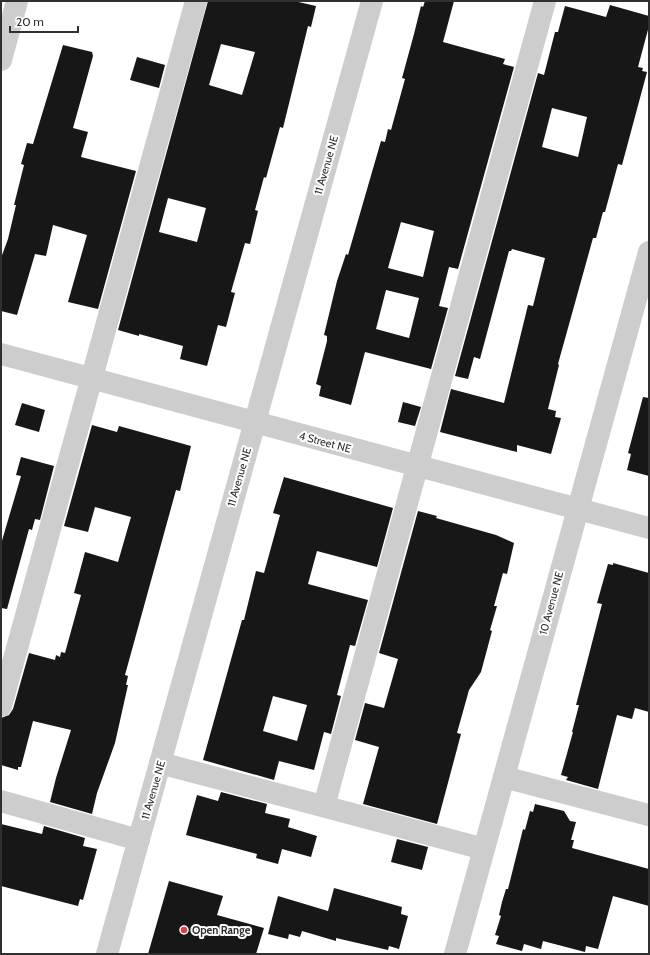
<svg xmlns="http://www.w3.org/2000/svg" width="650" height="955" viewBox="0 0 650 955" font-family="Cabin,sans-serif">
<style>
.building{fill:#171717;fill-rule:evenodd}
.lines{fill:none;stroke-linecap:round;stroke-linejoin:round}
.minor{stroke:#cdcdcd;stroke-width:22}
.poi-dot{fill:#da3f4c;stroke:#fff;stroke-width:1.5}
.labels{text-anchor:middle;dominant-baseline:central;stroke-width:4;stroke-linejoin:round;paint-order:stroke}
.street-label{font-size:11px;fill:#303030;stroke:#fff}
.poi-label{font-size:11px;font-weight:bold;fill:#303030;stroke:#fff;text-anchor:start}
</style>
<rect width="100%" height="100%" fill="#fff"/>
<!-- building -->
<g class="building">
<path d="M208,1h86l22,5 -5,21 -3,-1 -25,102 -3,-1 -14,51 -2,-1 -9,33 3,1 -8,33 -5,-1 -14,49 4,1 -9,34 -8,-2 -11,41 -27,-7 3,-13 -44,-12v2l-21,-6zM221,44l34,8 -13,43 -33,-10zM168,198l38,10 -9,34 -38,-10z"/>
<path d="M425,1h29l-11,41 62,17 -2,5 11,3 -56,202 -9,-2 -10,39 9,2 -17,61 -66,-17 -14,53 -32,-9 2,-10 -5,-2 11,-43v-5l-3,-1 13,-54 9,-27 2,1 33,-114 4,1 3,-13 3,1 14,-51 -3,-1 12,-44 7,-28 2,1zM401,222l33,9 -11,46 -35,-9zM386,290l33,8 -10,40 -33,-9z"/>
<path d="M610,5l39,11v10l-11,41 5,1 -1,3 5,1 -25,93 -4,-1 -13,48h-2l-7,26h-3l-35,126 1,1 -11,44 8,2 -1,6 6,1 -10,36 -34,-9v7l-77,-20 11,-43 53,14 24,-98 5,1 12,-48 -33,-9 -1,2h-2l-29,108 -6,-2 -6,22 -13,-3 83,-303 6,2 11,-43h3l7,-26 41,11zM552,108l35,9 -9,40 -36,-10z"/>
<path d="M63,45l29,7 1,4 -20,72 15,4 -7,25 55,14 -38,138 -30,-7 19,-67 -34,-10 -7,31 -11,-2 -18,61 -16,-4v-53l7,-19 8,-34h-2l10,-40 -3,-1 6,-21 6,1z"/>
<path d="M137,57l28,8 -6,23 -29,-8z"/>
<path d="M643,397l6,1v78l-22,-6 4,-16 -3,-1z"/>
<path d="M403,402l18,5 -6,19 -17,-4z"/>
<path d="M22,403l23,7 -6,22 -24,-7z"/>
<path d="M92,425l25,7 2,-6 72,20 -11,45 -4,-1 -51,185 3,1 -2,9h2l-13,58 -18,50 -5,21 -42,-12 6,-24 15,-48 -38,-9 -12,46h-3v3l-17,-5v-47l8,-3 4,-6 16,-56 26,7 1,-5 4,2 1,-5 4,1 16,-58 -7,-2 11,-41 33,10 13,-45 -36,-10 -7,25 -24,-6z"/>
<path d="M21,457l33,9 -14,54 -5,-1 -3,11 -3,-1 -22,80 -6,-1v-64l20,-68 -5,-1z"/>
<path d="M284,477l109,31 -16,59 -60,-16 -9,33 60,16 -13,46 -5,-1 -13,50 4,1 -10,38 -7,-2 -10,38 -35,-9 -5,19 -71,-20 39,-140h2l12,-49 8,2 16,-58 -7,-2zM273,696l34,9 -10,36 -34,-10z"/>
<path d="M418,511l19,5 -1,2 60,17 18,8 -7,31 -4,-1 -9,33h3l-7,24 2,1 -11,41 -12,18 -12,43 4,1 -24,90 -74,-20 16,-57 -24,-7 10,-37 19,5 14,-49 -19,-6z"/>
<path d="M613,563l36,10v139l-14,-4 -3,11 -15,-4 -19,74 -32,-9 2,-3 -7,-2 12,-43h-1l7,-27h-3l26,-101 -5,-1 11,-39 5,1z"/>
<path d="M221,792l46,12 -2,9 25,6 -2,8 29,9 -6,21 -29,-8 -4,15 -22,-6 1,-4 -71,-19 11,-40 21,6z"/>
<path d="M535,804l29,7 6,10 6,1 -5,18h3l-2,8 77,21v37l-36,-10 -15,53 -12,-3 -1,6 -42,-11 -2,8 -17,-5 -2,7 -26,-7 3,-8 -4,-1 6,-19 -2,-1 3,-13 4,-13h2l15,-60 2,1 5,-19 3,1z"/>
<path d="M1,824l41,10 2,-8 41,12 -2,8 14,3 -14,51 -3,-1 -2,7 -77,-20z"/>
<path d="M397,839l31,8 -6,23 -31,-8z"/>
<path d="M169,881l54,15 -6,19 47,13 -8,26h-108z"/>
<path d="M334,888l68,19 -1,7 7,2 -9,33 -10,-3 -1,4 -52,-12v3l-34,-10 -2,6 -11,-3 -1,5 -20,-5 10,-38 50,15z"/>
</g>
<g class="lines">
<!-- minor -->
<g class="minor">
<path d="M1,60l16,-59"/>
<path d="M1,354l648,174"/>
<path d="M1,706l195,-705"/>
<path d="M160,763l324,86"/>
<path d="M504,777l145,38"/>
<path d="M1,801l138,39"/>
<path d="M324,806l221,-805"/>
<path d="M107,954l265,-953"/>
<path d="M455,954l194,-702"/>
</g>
</g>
<!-- markers -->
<circle class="poi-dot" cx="184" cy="930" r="4"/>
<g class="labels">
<!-- street labels -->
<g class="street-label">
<text transform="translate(326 165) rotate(-74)">11 Avenue NE</text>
<text transform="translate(325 442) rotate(15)">4 Street NE</text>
<text transform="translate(239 477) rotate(-74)">11 Avenue NE</text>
<text transform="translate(551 603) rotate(-75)">10 Avenue NE</text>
<text transform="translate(153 790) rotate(-74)">11 Avenue NE</text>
</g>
<!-- poi labels -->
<g class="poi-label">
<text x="192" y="930">Open Range</text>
</g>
</g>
<!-- border -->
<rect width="650" height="955" fill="none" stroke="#303030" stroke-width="4"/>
<!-- scale -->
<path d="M10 26v6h68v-6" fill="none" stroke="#303030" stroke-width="2"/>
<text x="16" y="26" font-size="12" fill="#303030" stroke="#ffffff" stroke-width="3" paint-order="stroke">20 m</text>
</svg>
